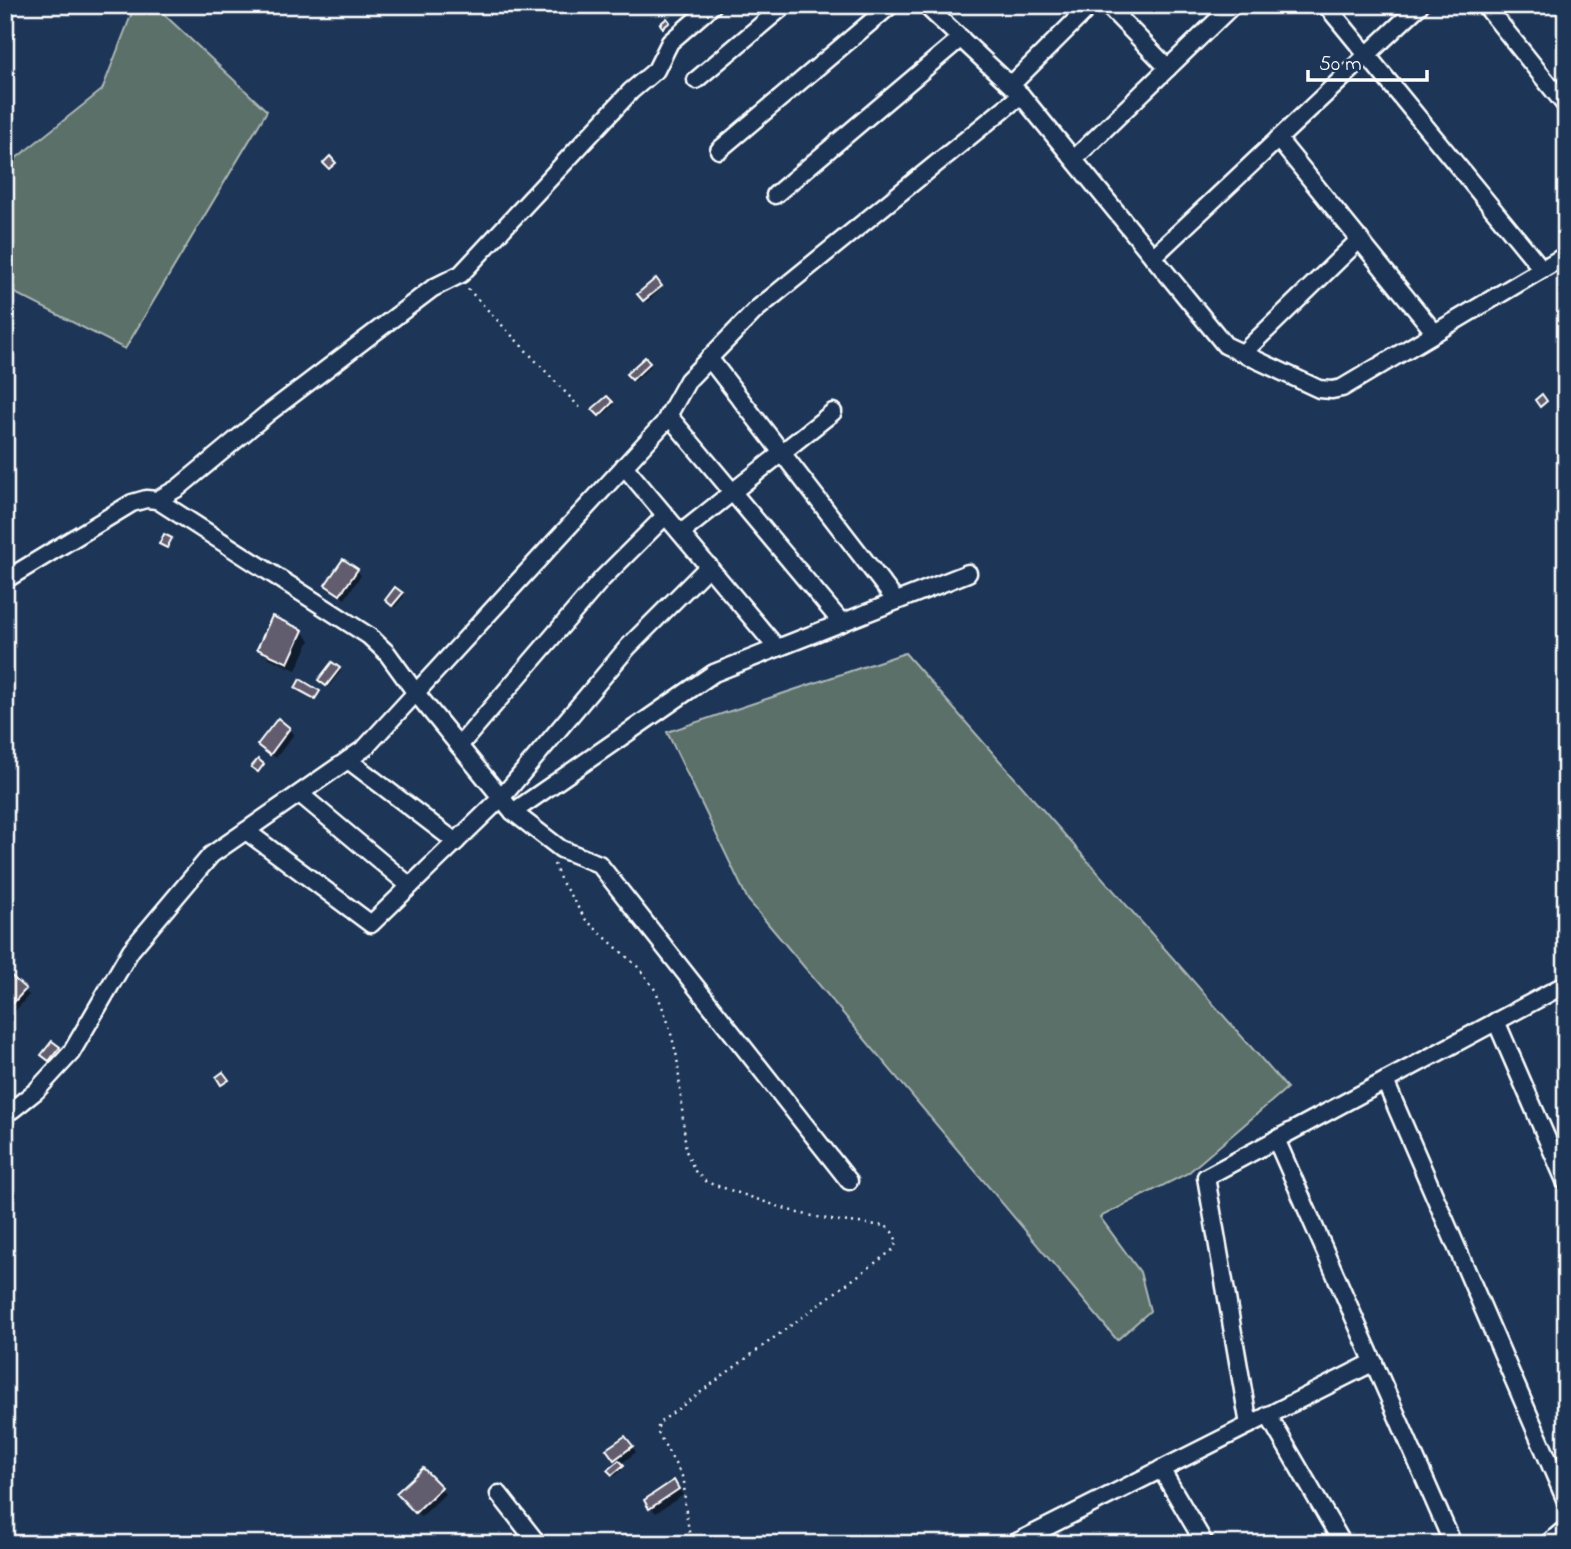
<svg xmlns="http://www.w3.org/2000/svg" width="1571" height="1549" viewBox="0 0 1571 1549" font-family="'Indie Flower',sans-serif">
<style>
.green{fill:#5b6f6b;stroke:#adb7b5;stroke-width:2}
.shadow{fill:#0007}
.building{fill:#625d6e;stroke:#fff;stroke-width:2}
.lines{fill:none;stroke-linecap:round;stroke-linejoin:round}
.street-casing{stroke:#fff;stroke-width:21}
.path{stroke:#fff;stroke-width:2.5;stroke-dasharray:2 5;stroke-linecap:butt}
.street{stroke:#1d3557;stroke-width:16}
</style>
<rect width="100%" height="100%" fill="#1d3557"/>
<filter id="ink" filterUnits="userSpaceOnUse"><feTurbulence type="fractalNoise" baseFrequency=".0143" numOctaves="2"/><feDisplacementMap in="SourceGraphic" scale="14" xChannelSelector="R" yChannelSelector="G"/><feConvolveMatrix kernelMatrix="1 2 1 2 8 2 1 2 1" color-interpolation-filters="sRGB"/></filter>
<g filter="url(#ink)">
<!-- green -->
<g class="green">
<path d="M135,5h19l113,106 -142,238 -120,-61v-121l97,-77z"/>
<path d="M905,653l382,435 -99,85 -88,44 40,55 10,39 -33,29 -369,-440 -81,-168z"/>
</g>
<!-- shadow -->
<g class="shadow">
<path d="M656,281l6,7 -15,14 -7,-8z"/>
<path d="M645,360l6,6 -16,15 -6,-7z"/>
<path d="M607,398l7,7 -12,11 -7,-7z"/>
<path d="M356,570l5,5 -16,24 -13,-9z"/>
<path d="M396,589l8,7 -9,11 -8,-7z"/>
<path d="M302,632l8,8 -14,30 -29,-13 -8,-8z"/>
<path d="M332,664l9,7 -13,16 -8,-7z"/>
<path d="M278,720l16,14 -18,24 -11,-9z"/>
<path d="M9,977l20,18 -19,22 -5,-5v-31z"/>
<path d="M52,1043l8,7 -8,12 -9,-7z"/>
<path d="M629,1443l7,9 -15,12 3,4 -9,8 -5,-6 9,-8 -10,-12z"/>
<path d="M423,1470l22,24 -24,23 -23,-24z"/>
<path d="M674,1482l9,13 -27,18 -5,-5z"/>
</g>
<!-- building -->
<g class="building">
<path d="M667,18l3,4 -7,6 -3,-4z"/>
<path d="M330,156l6,7 -7,6 -6,-6z"/>
<path d="M656,278l6,8 -19,15 -6,-7z"/>
<path d="M645,357l5,6 -18,17 -6,-6z"/>
<path d="M1542,394l5,7 -7,6 -5,-7z"/>
<path d="M607,396l6,6 -14,14 -7,-7z"/>
<path d="M164,534l8,4 -5,10 -8,-4z"/>
<path d="M343,559l15,10 -18,26 -15,-10z"/>
<path d="M395,587l8,6 -11,13 -7,-6z"/>
<path d="M272,616l31,14 -15,33 -31,-14z"/>
<path d="M332,662l8,6 -14,18 -8,-6z"/>
<path d="M300,679l20,12 -5,8 -20,-11z"/>
<path d="M278,718l12,10 -20,27 -13,-10z"/>
<path d="M258,759l6,5 -6,8 -7,-5z"/>
<path d="M9,974l17,15 -21,23v-33z"/>
<path d="M52,1041l8,6 -11,14 -8,-6z"/>
<path d="M223,1072l6,8 -8,5 -5,-8z"/>
<path d="M625,1436l8,10 -19,14 -8,-11z"/>
<path d="M619,1460l5,5 -12,10 -5,-5z"/>
<path d="M423,1468l19,19 -27,26 -19,-20z"/>
<path d="M674,1480l5,9 -30,20 -5,-9z"/>
</g>
<g class="lines">
<!-- street casing -->
<g class="street-casing">
<g id="street">
<path d="M925,5l96,90 204,250 94,44 13,1 10,-2 224,-133"/>
<path d="M1107,5l61,63"/>
<path d="M1326,5l216,264"/>
<path d="M1485,5l81,101"/>
<path d="M696,80l89,-75"/>
<path d="M1011,85l80,-80"/>
<path d="M1278,139l157,194"/>
<path d="M719,150l172,-145"/>
<path d="M1074,159l159,-154"/>
<path d="M775,195l186,-157"/>
<path d="M1153,257l267,-252"/>
<path d="M1243,353l117,-114"/>
<path d="M709,358l187,243"/>
<path d="M668,415l174,208"/>
<path d="M624,466l153,182"/>
<path d="M157,500l212,136 18,17 29,40 97,119 48,37 38,15 250,317"/>
<path d="M681,533l152,-121"/>
<path d="M5,580l127,-77 14,-4 11,1 21,-12 89,-74 166,-126 28,-14 170,-183 25,-21 14,-28 43,-37"/>
<path d="M459,746l143,-167 64,-64"/>
<path d="M348,760l108,82"/>
<path d="M300,794l110,92"/>
<path d="M513,812l201,-139 254,-100"/>
<path d="M246,831l125,93 131,-127 126,-150 81,-81"/>
<path d="M1496,1021l70,162"/>
<path d="M1385,1081l181,420"/>
<path d="M5,1111l7,-1 24,-19 35,-38 60,-103 80,-95 154,-107 299,-325 24,-43 69,-71 264,-214"/>
<path d="M1276,1139l177,405"/>
<path d="M1268,1415l75,129"/>
<path d="M1249,1425l-43,-248 360,-193"/>
<path d="M1161,1469l44,75"/>
<path d="M499,1494l39,50"/>
<path d="M1013,1544l361,-182"/>
<path d="M1547,1544l19,-16"/>
</g>
</g>
<!-- path -->
<g class="path">
<path d="M468,289l115,122"/>
<path d="M554,864l7,17 25,39 53,48 17,23 12,31 9,35 9,94 9,20 11,11 92,31 34,7 54,6 6,6 5,9 -3,8 -235,174 -2,8 27,49 1,25 6,39"/>
</g>
<!-- street -->
<use href="#street" class="street"/>
</g>
</g>
<!-- margin -->
<rect width="1571" height="1549" fill="none" stroke="#1d3557" stroke-width="28"/>
<rect x="14" y="14" width="1543" height="1521" fill="none" stroke="#fff" stroke-width="2.5" filter="url(#ink)"/>
<!-- scale -->
<path d="M1308 70v10h119v-10" fill="none" stroke="#ffffff" stroke-width="3.5"/>
<text x="1319" y="70" font-size="21" fill="#ffffff" stroke="#1d3557" stroke-width="5" paint-order="stroke">50 m</text>
</svg>
